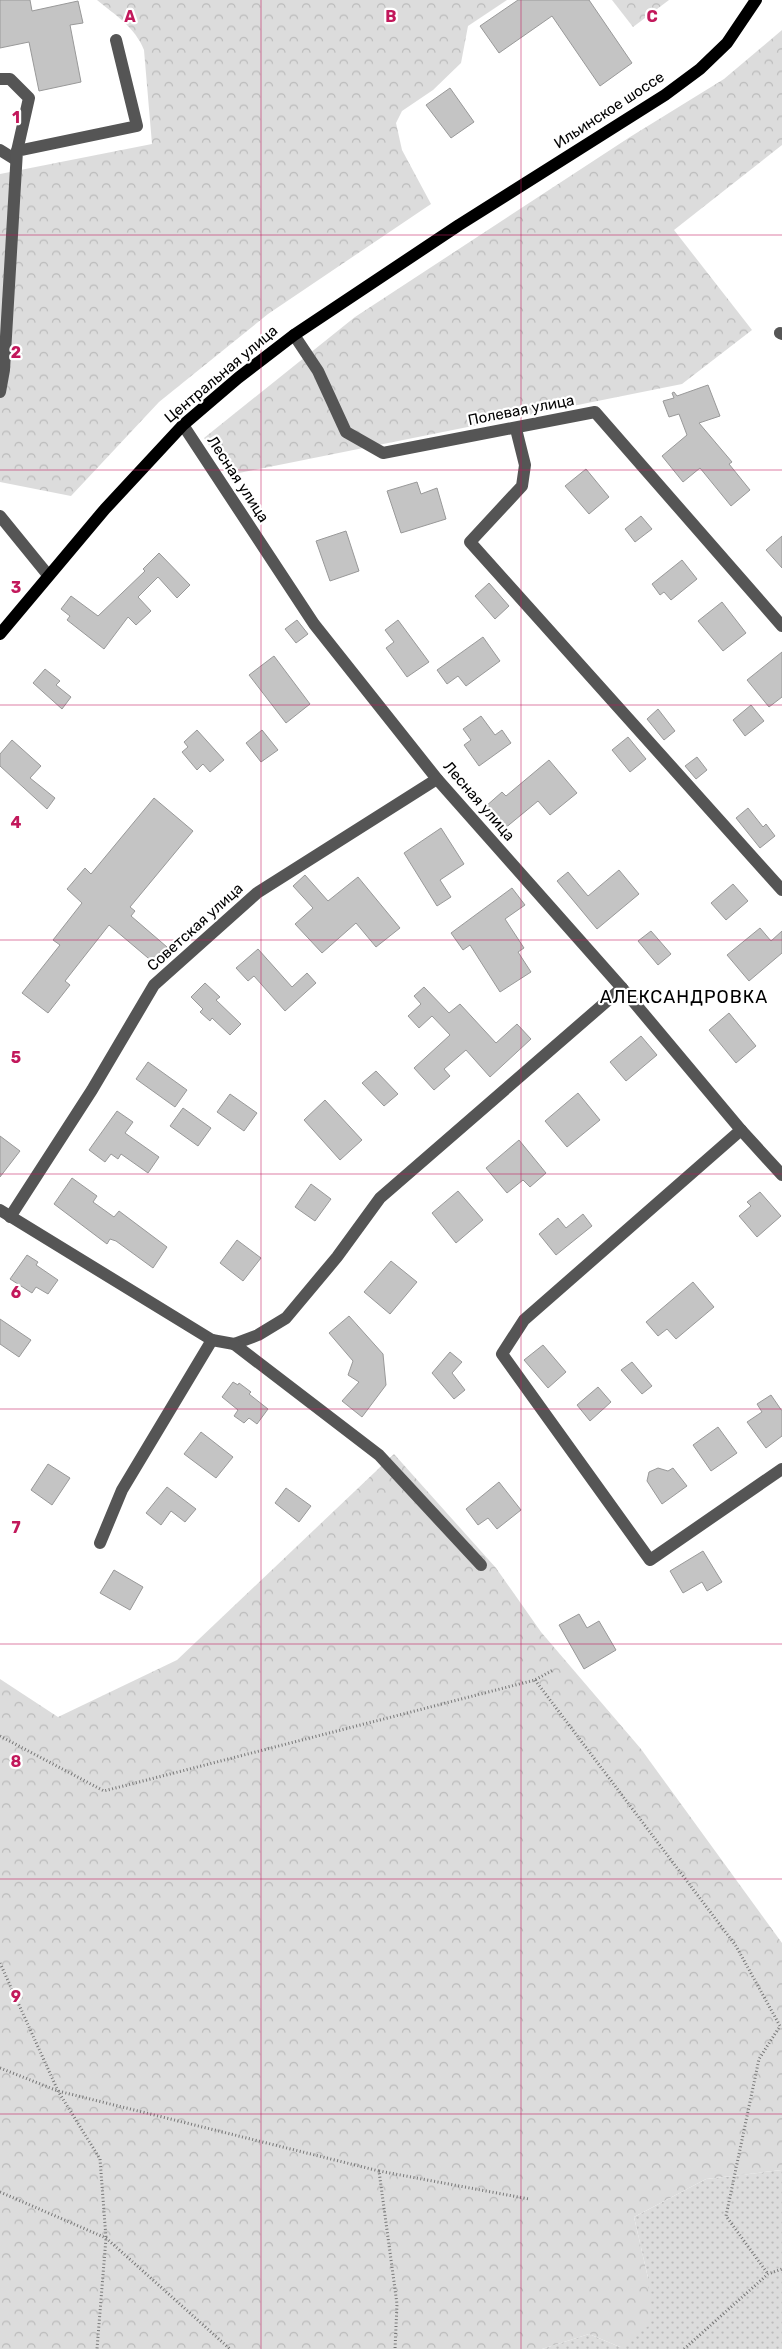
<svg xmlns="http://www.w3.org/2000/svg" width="782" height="2349" viewBox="0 0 782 2349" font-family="Rubik,sans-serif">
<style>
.grass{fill:url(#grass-dots)}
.forest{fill:url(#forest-crowns)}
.building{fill:#c4c4c4;stroke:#999}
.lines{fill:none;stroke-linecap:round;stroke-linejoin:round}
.path{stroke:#777;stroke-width:3;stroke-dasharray:1 2.5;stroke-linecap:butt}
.minor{stroke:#555;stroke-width:12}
.major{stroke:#000;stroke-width:12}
.grid{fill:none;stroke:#c2185b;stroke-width:1;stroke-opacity:0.55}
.labels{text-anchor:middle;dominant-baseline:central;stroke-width:4.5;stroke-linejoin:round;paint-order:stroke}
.street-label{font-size:15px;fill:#000;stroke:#fff}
.quarter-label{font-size:18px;letter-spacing:1px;fill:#000;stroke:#fff}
.grid-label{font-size:16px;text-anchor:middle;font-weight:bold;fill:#c2185b;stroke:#fff;stroke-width:4.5;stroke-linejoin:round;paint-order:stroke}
</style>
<defs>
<pattern id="grass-dots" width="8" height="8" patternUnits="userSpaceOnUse" patternTransform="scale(1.25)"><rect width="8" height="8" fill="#dcdcdc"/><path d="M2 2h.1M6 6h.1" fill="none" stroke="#bbb" stroke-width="1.8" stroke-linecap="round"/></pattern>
<pattern id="forest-crowns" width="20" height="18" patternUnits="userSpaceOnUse" patternTransform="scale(1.25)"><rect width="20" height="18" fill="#dcdcdc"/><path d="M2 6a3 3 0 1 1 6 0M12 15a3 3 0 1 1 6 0" fill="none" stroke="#bbb"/></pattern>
</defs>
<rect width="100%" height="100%" fill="#fff"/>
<!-- grass -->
<path class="grass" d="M782,2170v179h-240l47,-15 31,13 28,-69 -14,-61 72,-38z"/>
<!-- forest -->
<g class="forest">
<path d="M97,0h410l-39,26 -7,37 -28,27 -31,21 -6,12 6,27 29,54 -163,110 -109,88 -88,94 -71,-14v-308l152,-30 -8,-94c-9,-23 -29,-35 -47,-50z"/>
<path d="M612,0h57l-36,27z"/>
<path d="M782,30v115l-108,85 78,100 -70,54 -453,91 -25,-37 151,-121 275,-180 94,-58z"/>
<path d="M394,1454l102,114 45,64 100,117 141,194v227l-76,9 -72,38 14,61 3,46 -31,23 -31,-13 -47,15h-542v-670l58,38 119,-57z"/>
</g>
<!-- building -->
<g class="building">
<path d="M0,0h30l2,11 46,-10 5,22 -13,2 11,57 -42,9 -10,-49 -29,6z"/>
<path d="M518,0h71l43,63 -32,23 -48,-70 -53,37 -19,-27z"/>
<path d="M450,88l24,34 -23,16 -25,-33z"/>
<path d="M708,385l12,31 -21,7 33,39 -3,2 21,26 -19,16 -31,-38 -17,14 -21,-26 25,-21 -8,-21 -10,3 -6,-16 11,-3 -2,-5 2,-1 3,4z"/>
<path d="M586,469l23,28 -20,17 -24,-28z"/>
<path d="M417,482l4,12 16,-6 9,31 -45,14 -14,-42z"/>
<path d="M641,516l11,13 -17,13 -10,-13z"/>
<path d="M346,531l13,40 -29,10 -14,-40z"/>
<path d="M782,536v32l-16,-18z"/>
<path d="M159,553l31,32 -13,13 -19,-21 -20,20 13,14 -15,14 -8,-8 -24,32 -37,-29 3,-4 -9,-7 10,-13 27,20 47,-45 -2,-2z"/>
<path d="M682,560l15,19 -26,21 -7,-8 -4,3 -8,-11z"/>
<path d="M489,583l20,23 -14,13 -20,-23z"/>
<path d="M722,602l24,31 -23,18 -25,-30z"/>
<path d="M297,620l11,14 -12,9 -11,-14z"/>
<path d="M398,620l31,42 -22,15 -21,-29 8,-6 -9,-12z"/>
<path d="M483,637l17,24 -34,25 -8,-10 -11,8 -10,-14z"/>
<path d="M782,652v45l-13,10 -22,-27z"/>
<path d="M274,656l36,48 -24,19 -37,-48z"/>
<path d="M45,669l15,12 -4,4 15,12 -9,12 -29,-26z"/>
<path d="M751,705l13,16 -19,15 -12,-16z"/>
<path d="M658,709l17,22 -11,9 -17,-21z"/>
<path d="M481,716l14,19 7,-5 9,13 -32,23 -15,-21 7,-5 -8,-11z"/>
<path d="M197,730l27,30 -14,12 -7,-8 -6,6 -15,-18 6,-5 -4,-5z"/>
<path d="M262,730l16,20 -17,12 -15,-19z"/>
<path d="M628,737l18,22 -16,13 -18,-22z"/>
<path d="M12,740l29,26 -11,12 25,20 -8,11 -47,-43v-12z"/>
<path d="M697,757l10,13 -11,9 -11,-13z"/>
<path d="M549,760l28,33 -27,22 -12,-14 -34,28 -19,-22 17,-15 4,4z"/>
<path d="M154,798l39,33 -63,76 5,4 -4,5 36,31 -13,16 -45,-38 -44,56 5,4 -22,28 -26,-20 38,-48 -7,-5 29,-37 -15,-14 18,-21 6,6z"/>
<path d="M748,808l15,19 3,-3 9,12 -15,12 -24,-30z"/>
<path d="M441,828l23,36 -24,16 11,17 -14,9 -33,-53z"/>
<path d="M619,870l20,24 -42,35 -40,-48 11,-9 20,24z"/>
<path d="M305,875l23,26 30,-24 42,51 -24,19 -20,-24 -34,30 -27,-29 18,-16 -20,-22z"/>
<path d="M733,884l15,17 -22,19 -15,-17z"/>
<path d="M512,888l13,17 -20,14 19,29 -6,4 13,20 -31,20 -30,-47 -7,5 -12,-17z"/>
<path d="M760,928l11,13 11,-10v22l-33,28 -22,-26z"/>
<path d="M651,931l20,23 -13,11 -20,-24z"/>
<path d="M258,949l34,38 15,-14 9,10 -31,28 -31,-35 -6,5 -12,-13z"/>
<path d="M205,983l15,14 -4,3 25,24 -11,11 -18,-17 -2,3 -10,-9 3,-3 -12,-12z"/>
<path d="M424,987l25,26 11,-9 36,39 21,-19 14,15 -41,38 -24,-27 -22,19 6,7 -16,14 -20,-22 36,-33 -18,-19 -13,12 -11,-12 13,-12 -7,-8z"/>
<path d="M729,1013l27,33 -20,17 -27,-33z"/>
<path d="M641,1036l16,19 -31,26 -16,-19z"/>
<path d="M148,1062l39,28 -12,17 -39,-28z"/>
<path d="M376,1071l22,23 -14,12 -22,-23z"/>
<path d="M578,1093l22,27 -33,27 -22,-26z"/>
<path d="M230,1094l27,19 -13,18 -27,-19z"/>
<path d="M325,1100l37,40 -22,20 -36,-40z"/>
<path d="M183,1108l28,20 -13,18 -28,-20z"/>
<path d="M117,1111l16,11 -8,11 34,24 -11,16 -27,-19 -3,5 -7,-5 -6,8 -16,-12z"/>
<path d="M0,1136l20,15 -20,26z"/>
<path d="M519,1140l27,33 -16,14 -7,-7 -16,13 -21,-25z"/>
<path d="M72,1178l25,18 -4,6 21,15 5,-6 48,36 -14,21 -37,-27 -6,-2 -3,5 -53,-40z"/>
<path d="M311,1184l20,15 -16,22 -20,-14z"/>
<path d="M458,1191l25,29 -27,23 -24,-30z"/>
<path d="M760,1192l21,24 -24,21 -18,-21 12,-10 -4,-4z"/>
<path d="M583,1214l9,12 -36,29 -17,-21 19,-16 8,10z"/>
<path d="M237,1240l24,18 -18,23 -23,-18z"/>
<path d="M27,1255l11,7 -2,3 22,15 -10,14 -12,-7 -4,6 -22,-14z"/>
<path d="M391,1261l26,21 -27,32 -26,-22z"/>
<path d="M693,1282l21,25 -38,32 -9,-10 -9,7 -12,-14z"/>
<path d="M349,1316l34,38 3,31 -24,32 -20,-16 17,-19 -11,-7 5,-14 -24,-28z"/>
<path d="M0,1319l31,21 -12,17 -19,-13z"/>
<path d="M543,1345l23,27 -18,16 -24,-28z"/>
<path d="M450,1352l12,10 -10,11 13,17 -11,9 -22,-26z"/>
<path d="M632,1362l20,24 -10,8 -21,-24z"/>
<path d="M233,1382l5,3 1,-2 12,9 -2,2 19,15 -11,15 -8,-6 -5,5 -10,-7 4,-6 -16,-13z"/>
<path d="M598,1387l13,15 -21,19 -13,-16z"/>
<path d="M771,1395l11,16v25l-16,12 -19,-26 15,-10 -5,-8z"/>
<path d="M718,1427l19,26 -26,18 -18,-26z"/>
<path d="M201,1432l32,25 -17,21 -32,-24z"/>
<path d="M48,1464l22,14 -18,27 -21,-15z"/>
<path d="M658,1468l10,3 5,-3 14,18 -25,18 -15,-23 2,-9z"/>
<path d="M499,1482l22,28 -24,19 -9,-11 -10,7 -12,-16z"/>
<path d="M167,1487l29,22 -11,13 -14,-11 -10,14 -15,-12z"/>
<path d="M286,1488l25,18 -12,16 -24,-19z"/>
<path d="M703,1551l19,31 -15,9 -5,-9 -19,11 -13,-22z"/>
<path d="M114,1570l29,17 -13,23 -30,-17z"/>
<path d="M579,1614l8,14 12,-7 17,29 -32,19 -25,-44z"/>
</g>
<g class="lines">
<!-- path -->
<g class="path">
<path d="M535,1680l201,266 44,80 -21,33 -33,157 42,58"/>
<path d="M0,1736l104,55 431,-111 18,-10"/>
<path d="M0,1963l58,128 42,68 6,79 -9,111"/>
<path d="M0,2068l58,23 321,80 18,133 -2,45"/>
<path d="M379,2171l150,28"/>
<path d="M0,2192l106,46 124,111"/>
<path d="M684,2349l84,-75 14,-5"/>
</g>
<!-- minor -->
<g class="minor">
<path d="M0,79h10l19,19 -12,53"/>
<path d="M0,150l16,10"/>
<path d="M780,333l2,1"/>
<path d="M294,335l24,36 28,61 37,21 212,-41 187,214"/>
<path d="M0,392l4,-22 13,-219 120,-25 -21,-86"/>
<path d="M183,425l131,199 123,155 185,209 119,142 41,45"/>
<path d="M516,429l9,36 -3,21 -52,56 312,348"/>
<path d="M0,516l48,59"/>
<path d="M741,1130l-217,190 -22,34 148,206 132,-91"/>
<path d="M0,1210l212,130 22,4 24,-9 28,-17 51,-61 43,-59 242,-210"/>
<path d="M10,1217l82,-127 62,-105 103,-92 180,-114"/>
<path d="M234,1344l145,111 102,110"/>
<path d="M100,1543l22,-53 90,-150"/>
</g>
<!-- major -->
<path class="major" d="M0,634l105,-125 78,-84 55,-47 56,-43 165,-110 206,-130 35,-26 27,-26 29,-43"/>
</g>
<!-- grid -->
<path class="grid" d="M261,0v2349M521,0v2349M0,235h782M0,470h782M0,705h782M0,940h782M0,1174h782M0,1409h782M0,1644h782M0,1879h782M0,2114h782"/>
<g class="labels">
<!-- street labels -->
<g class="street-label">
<text transform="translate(609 110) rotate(-33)">Ильинское шоссе</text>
<text transform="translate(221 374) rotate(-40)">Центральная улица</text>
<text transform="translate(521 410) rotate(-11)">Полевая улица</text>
<text transform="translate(238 479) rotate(57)">Лесная улица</text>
<text transform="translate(479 801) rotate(49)">Лесная улица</text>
<text transform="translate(195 927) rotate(-42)">Советская улица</text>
</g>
<!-- quarter labels -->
<g class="quarter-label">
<text x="684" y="997">АЛЕКСАНДРОВКА</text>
</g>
</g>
<g class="grid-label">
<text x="130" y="22">A</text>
<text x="391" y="22">B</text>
<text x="652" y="22">C</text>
<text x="16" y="123">1</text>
<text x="16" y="358">2</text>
<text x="16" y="593">3</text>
<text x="16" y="828">4</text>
<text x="16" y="1063">5</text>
<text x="16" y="1298">6</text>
<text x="16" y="1533">7</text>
<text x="16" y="1767">8</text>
<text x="16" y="2002">9</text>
</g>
</svg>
